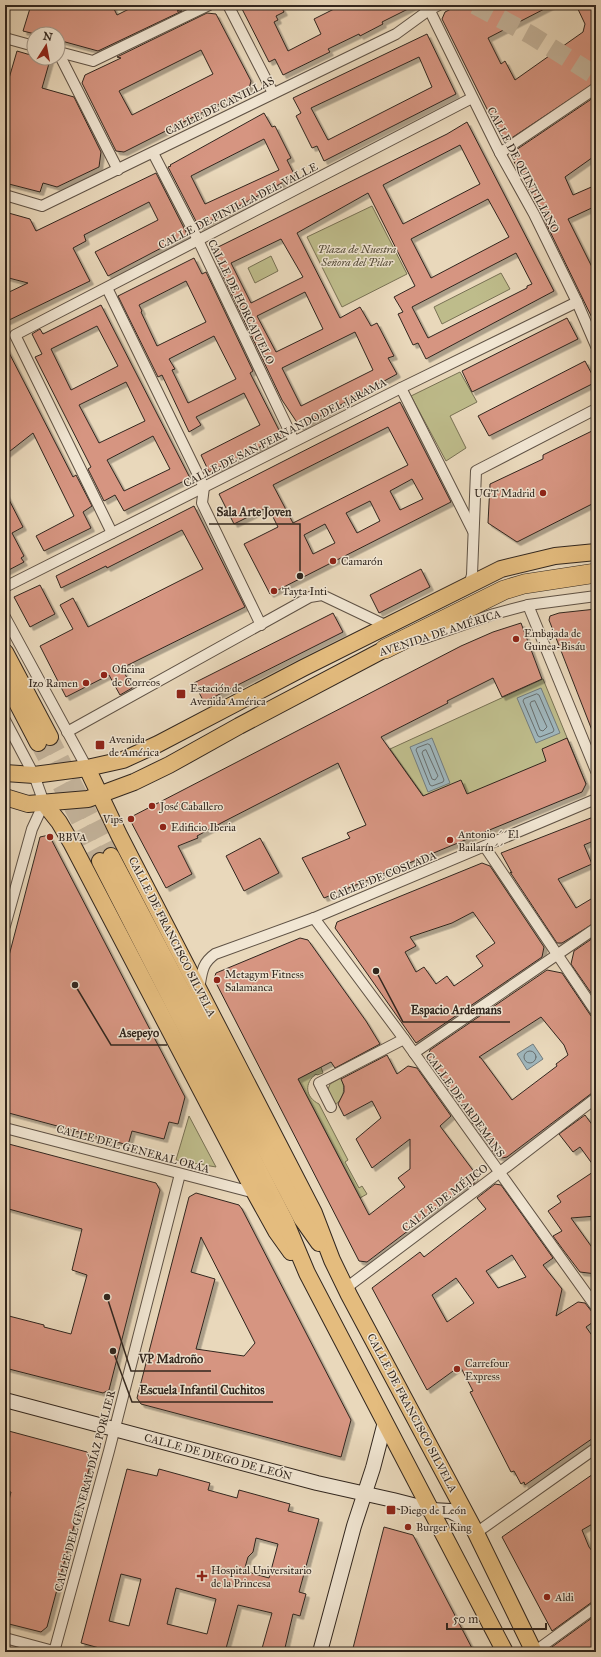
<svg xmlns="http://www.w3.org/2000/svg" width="601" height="1657" viewBox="0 0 601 1657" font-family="'IM FELL Great Primer',serif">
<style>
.green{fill:#bebc8b;stroke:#787154}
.water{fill:#9fb6bc;stroke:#737c7d}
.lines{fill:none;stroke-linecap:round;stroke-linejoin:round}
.shore{stroke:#686e6d;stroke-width:1}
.building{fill:#d69581;stroke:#31261e;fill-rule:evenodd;filter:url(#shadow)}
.primary-tunnel{stroke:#c4b49c;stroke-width:16;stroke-dasharray:16 8;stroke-linecap:butt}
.highway-tunnel{stroke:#c4b49c;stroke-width:19;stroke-dasharray:19 10;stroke-linecap:butt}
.street-casing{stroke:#5f5245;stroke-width:12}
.secondary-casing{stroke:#31261e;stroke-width:16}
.primary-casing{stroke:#31261e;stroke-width:18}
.highway-casing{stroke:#31261e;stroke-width:20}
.street{stroke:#f1e6d3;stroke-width:10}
.secondary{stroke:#f1e6d3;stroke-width:14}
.primary{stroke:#e4bc7e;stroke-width:16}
.highway{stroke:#e4bc7e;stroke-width:19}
.poi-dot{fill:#8f2418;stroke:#f1e6d3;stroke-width:1.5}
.labels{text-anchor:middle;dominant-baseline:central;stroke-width:3;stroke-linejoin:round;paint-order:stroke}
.street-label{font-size:11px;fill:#31261e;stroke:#f1e6d3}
.park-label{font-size:11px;font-style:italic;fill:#544c39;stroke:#f1e6d3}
.poi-label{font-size:11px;fill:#31261e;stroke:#f1e6d3;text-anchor:start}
.leader{fill:none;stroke:#31261e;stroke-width:1.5}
.callout-dot{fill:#31261e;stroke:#f1e6d3;stroke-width:1.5}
.callout-label{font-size:12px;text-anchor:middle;font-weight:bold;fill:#31261e;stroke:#f1e6d3;stroke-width:3;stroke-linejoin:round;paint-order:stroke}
</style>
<defs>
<filter id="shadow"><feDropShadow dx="3.5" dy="3.5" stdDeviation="0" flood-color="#0004"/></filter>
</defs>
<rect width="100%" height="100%" fill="#e9d8bb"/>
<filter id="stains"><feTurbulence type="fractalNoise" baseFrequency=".005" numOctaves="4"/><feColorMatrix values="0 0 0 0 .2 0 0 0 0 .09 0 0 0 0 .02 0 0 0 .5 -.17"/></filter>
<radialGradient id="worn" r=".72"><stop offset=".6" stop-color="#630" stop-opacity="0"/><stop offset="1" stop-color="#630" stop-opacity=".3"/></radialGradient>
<!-- green -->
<g class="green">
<path d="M372,206l35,68 -65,33 -35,-70z"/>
<path d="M271,256l7,15 -23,12 -7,-15z"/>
<path d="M501,273l9,16 -68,35 -8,-17z"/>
<path d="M460,372l17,30 -27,14 16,32 -20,13 -35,-65z"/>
<path d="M543,679l43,105 -129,59 -67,-94z"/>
<path d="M321,1067l2,6 -6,2 -1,-1c-12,9 -11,23 3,30l29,56 -3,2 14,26 3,-2 5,8 -7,4 -62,-119z"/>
<path d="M341,1078c5,10 3,22 -8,28l-6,-14 3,-8z"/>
<path d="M189,1116l27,51 -40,-7z"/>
</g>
<!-- water -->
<g class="water">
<path d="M541,688l19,45 -24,10 -19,-45z"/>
<path d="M432,738l18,45 -22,9 -18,-45z"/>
<path d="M533,1044l10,15 -16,11 -10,-16z"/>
</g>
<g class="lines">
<!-- shore -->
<g class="shore">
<path d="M537,694l2,1 15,35 -1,2 -13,5 -2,-1 -15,-35 1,-2z"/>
<path d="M535,701l12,26 -4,4 -3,-1 -10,-26 1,-2z"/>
<path d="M428,744l2,1 14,35 -1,2 -11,4 -2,-1 -14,-35 1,-2z"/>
<path d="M426,750l12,26 -3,4 -3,-1 -10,-26 1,-2z"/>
<circle cx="530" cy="1057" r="6"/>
</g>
</g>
<!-- building -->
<g class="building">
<path d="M31,5h81l5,10 20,-10h51l-11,6h5l-84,40 -40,-11v-6h-23l-12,-3z"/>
<path d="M240,5h40l4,7 -8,4 2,4 -4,2 14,29 33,-17 -7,-15 28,-14h74l-34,17 1,2 -23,12 -1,-2 -31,15 2,3 -47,23 -8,-16 -6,3z"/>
<path d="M459,5h93l-64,33 13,26 4,-3 10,19 68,-48 2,-8 -9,-19h20v77l-92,61 -62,-124 3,-7z"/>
<path d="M207,13l9,1 35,67 -2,8 -125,63 -8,-1 -34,-68 3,-8 36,-17 -4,-1zM201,50l12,24 -81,41 -13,-24z"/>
<path d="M427,34l29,60 -132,67 -7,-15 -5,2 -16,-32 5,-3 -8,-15zM419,57l13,30 -104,53 -17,-32z"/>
<path d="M17,51l17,5v2l16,2 -8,28 32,9 27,55 -2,15 -42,20 -14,-4 -3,9 -35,-9v-91z"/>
<path d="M596,96v59l-31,22 8,18 23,-10v21l-28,13 28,56v51l-56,-115 -30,-57z"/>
<path d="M264,113l8,14 3,-1 16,32 -4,2 8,16 -96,51 -31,-60 3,-1 -1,-1zM264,139l15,31 -74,34 -14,-28z"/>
<path d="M467,122l87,169 -128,68 -8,-16 -5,2 -15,-31 5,-2 -9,-15 21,-11 -47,-93 -71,40 43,85 20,-11 11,19 6,-3 17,33 -6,2 9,16 -97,53 -18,-27 -64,-134 2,-1 -8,-15 235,-116zM460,145l20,39 -77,40 -20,-39zM488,199l21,38 -78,41 -20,-39zM281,239l22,38 -52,26 -20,-40zM516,253l16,31 -5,2v2l-99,50 -16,-31zM305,292l18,37 -47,23 -19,-36zM355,332l18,38 -72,36 -19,-38z"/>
<path d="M156,173l31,61 -1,1 -78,41 -13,-24 63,-32 -9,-18 -65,33 2,6 -13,7 17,33 -85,41v-28l23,-11 -23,-6v-65l25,7 6,12z"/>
<path d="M194,258l8,16 4,-2 47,99 -3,2 32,63 -73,36 -8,-17 59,-30 -16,-32 -48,24 5,8 -12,7 -27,-57 -4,2 -40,-81zM186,281l20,41 -49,24 -16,-34 1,-1 -3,-6zM214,336l22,43 -48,24 -16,-33 3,-1 -6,-10z"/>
<path d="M101,305l89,173 -66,33 -9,-16 -11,6 -16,-32 3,-2 -56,-110 7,-3 -10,-20 8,-5 3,5zM97,326l21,40 -47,24 -20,-41zM126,382l19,39 -46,22 -20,-38zM153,436l17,33 -46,22 -17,-31z"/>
<path d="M567,318l11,21 -106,53 -10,-21z"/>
<path d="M5,345l68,132 3,-2 16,31 -9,6 8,16 -47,23 -8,-15 38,-20 -41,-83 -28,22z"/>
<path d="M585,361l11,21 -107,54 -11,-20z"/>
<path d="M400,402l51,100 -181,92 -26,-50 34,-17 -10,-20 -34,17 -15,-30zM388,427l20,38 -115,58 -20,-38zM412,479l11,20 -23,11 -10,-19zM370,501l10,20 -23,12 -11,-20zM325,524l10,19 -22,11 -9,-19z"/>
<path d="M596,429v73l-79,40 -29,-19 2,-39 53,-25v-4z"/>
<path d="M5,492l18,35 -11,6 12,23 -3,2 3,4 -19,10z"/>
<path d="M194,506l51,101 -123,61 10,20 -12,7 -11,-20 -43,22 -26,-51 33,-17 -13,-24 13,-7 15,29 115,-58 -21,-39 -75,38 -1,-2 -45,22 -5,-12z"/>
<path d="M421,569l9,18 -51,26 -9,-18z"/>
<path d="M40,585l15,29 -25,13 -16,-30z"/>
<path d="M596,609v129h-1l-46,-118 1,-4 9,-3z"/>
<path d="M333,613l10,19 -139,70 -10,-19z"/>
<path d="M521,623l21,56 -40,18 -9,-19 -46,23 1,2 -67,34 42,59 38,-16 6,14 79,-33 -4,-12 25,-11 19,46 -4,8 -258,106 -22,-40 48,-20 -3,-5 19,-8 -28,-62 -115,59 -26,14 1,2 -20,8 14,28 -26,14 -37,-70 332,-172 32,-14z"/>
<path d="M596,816v24l-12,5 8,19 -34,15 18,29 20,-12v26l-34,21h-5l-47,-71 2,1 -11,-20z"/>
<path d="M49,835l136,262 -7,27 -9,-2 -5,17 -32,-8 -4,14 -123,-33v-54l2,-10h-2v-77l35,-134z"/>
<path d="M260,838l19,35 -35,18 -18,-35z"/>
<path d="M482,863l8,3 54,81 -2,10 -126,86 -81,-115 2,-6zM473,912l22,31 -19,13 7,10 -29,20 -7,-10 -11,8 -12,-17 -8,5 -11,-20 11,-6 -6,-9 42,-14z"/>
<path d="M596,936v64l-25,-36 3,-13z"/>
<path d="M300,938l8,2 58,81 14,23 -45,24 -4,-6 -33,17 71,136 36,-28 -7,-9 12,-9v-30l-38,29 -16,-29 25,-21 -9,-17 -28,15 -6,-12 6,-12v-6l-3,-7 46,-24 10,19 11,-8 9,2 34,48 -11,10 35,47 -1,11 -6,4 -1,-2 -100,76 -8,-1 -145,-282 2,-6z"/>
<path d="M547,970l15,3 29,43 5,2v72l-89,67 -5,1 -6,-2 -69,-96 3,-10zM541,1017l23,28 4,10 -12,9 1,2 -45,34 -31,-42 -2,-1z"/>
<path d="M585,1115l11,15v39l-16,-22 -7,5 -14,-18z"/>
<path d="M5,1143l151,40 4,7 -51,200 -6,3 -98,-25v-53l39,10v2l27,7 16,-59 -15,-5 10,-41 -77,-21z"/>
<path d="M596,1170v46l-25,2 25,35v21l-16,-2 -16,-21 -11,-15 9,-5 -14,-20 13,-9 -4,-6z"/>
<path d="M495,1184l6,1 52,73 -10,7 19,24 -6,27 22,-14 7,1 11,14v3l-10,7 10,14v95l-71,49 -1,-3 -3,2 -7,-13 -3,1 -41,-80 3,-1 -13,-25 -33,24 -55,-102 48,-36 4,5 62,-48 -9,-11zM512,1255l14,22 -28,11 -12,-17zM456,1278l18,25 -27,19 -15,-27z"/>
<path d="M196,1193l43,12 3,4 109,211 -10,37 -200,-53 -4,-6 52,-201zM201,1237l54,106 -11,13 -48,-7 19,-70 -24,-7z"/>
<path d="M5,1430l82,22 5,6 -45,169 -6,5 -36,-9v-107l6,-24 -6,-1z"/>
<path d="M127,1469l30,7 2,-7 51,14 -2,7 29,8 2,-8 51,14 -2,7 31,8 -20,73 7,2 -6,22 -7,-2 -9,38h-23l11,-39 -34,-8 -13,47h-111l-33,-9zM256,1538l22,6 -9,34 -25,-7 4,-14 5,-5zM121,1574l20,5 -12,47 -20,-5zM176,1588l40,11 -9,35 -40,-10z"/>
<path d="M596,1472v50l-14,8 7,17 7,9v45l-4,1 -40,29 -50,-94z"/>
<path d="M384,1527l29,8 61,117h-122z"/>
<path d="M596,1615v37h-51z"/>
</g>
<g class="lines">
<!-- primary-tunnel -->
<g class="primary-tunnel">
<path d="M50,737l61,119"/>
<path d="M38,743l62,118"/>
</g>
<!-- highway-tunnel -->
<path class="highway-tunnel" d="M475,5l56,30 65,41"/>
<!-- street casing -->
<g class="street-casing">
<g id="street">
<path d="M228,5l45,88"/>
<path d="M427,5l73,148 34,61 43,88 19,44"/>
<path d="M5,38l29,8"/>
<path d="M58,52l60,118"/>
<path d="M59,52l34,9 116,-56"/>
<path d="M153,153l45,87 96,201"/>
<path d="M500,153l96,-65"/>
<path d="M5,195l37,11 354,-172 33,-24 10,-5"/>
<path d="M107,288l97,199 -2,16 59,122"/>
<path d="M401,388l72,143"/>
<path d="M112,533l-97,-198 457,-237"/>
<path d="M469,585l3,-10 4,-104 120,-62"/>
<path d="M5,587l396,-199 176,-86"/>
<path d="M528,605l68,166"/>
<path d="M5,617l82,151"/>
<path d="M422,639l72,-25 34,-9 68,-9"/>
<path d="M5,720l29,55 10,28 -12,26 -27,97"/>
<path d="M67,732l243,-135 12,-2 65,31"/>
<path d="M485,847l111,165"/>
<path d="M314,918l90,121 192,268"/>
<path d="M199,989c3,-15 2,-25 16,-35l99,-36 282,-119"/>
<path d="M414,1053l182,-125"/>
<path d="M331,1107l-12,-24 85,-44"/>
<path d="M5,1128l250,65"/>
<path d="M346,1288l141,-106 109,-84"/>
<path d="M476,1533l120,-85"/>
<path d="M5,1638l52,14"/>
<path d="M54,1652l55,-201 71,-277"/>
<path d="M534,1652l62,-45"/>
</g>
</g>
<!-- secondary casing -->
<g class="secondary-casing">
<g id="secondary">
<path d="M5,1400l312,83 76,17 39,10 18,1 19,10"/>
<path d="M320,1652l34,-126 19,-58 12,-46"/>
</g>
</g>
<!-- primary casing -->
<g class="primary-casing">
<g id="primary">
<path d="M5,652l45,85"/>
<path d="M5,680l33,63"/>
<path d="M87,768l32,67 195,378 18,47 17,35 127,238 58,119"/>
<path d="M5,773l29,2 53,-7 36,-8 35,-16 145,-76 198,-99 54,-13 41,-4"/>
<path d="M5,797l23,7 60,-5 46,-17 35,-17 70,-39 146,-77"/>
<path d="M44,803l15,19 13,22 183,349 21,38 15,21"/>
<path d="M111,856l191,363 17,24"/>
<path d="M100,861l186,362 21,50 198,379"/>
</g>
</g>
<!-- highway casing -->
<g class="highway-casing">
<path id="highway" d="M385,649l119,-59 20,-6 72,-11"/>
</g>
<!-- street -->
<use href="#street" class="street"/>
<!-- secondary -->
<use href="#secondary" class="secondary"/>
<!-- primary -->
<use href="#primary" class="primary"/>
<!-- highway -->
<use href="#highway" class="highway"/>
</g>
<!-- markers -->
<g class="poi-dot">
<circle cx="543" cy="493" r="4"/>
<circle cx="333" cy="561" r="4"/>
<circle cx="274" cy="591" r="4"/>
<circle cx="516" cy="639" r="4"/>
<circle cx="104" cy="675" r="4"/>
<circle cx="86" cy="683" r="4"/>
<rect x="176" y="689" width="10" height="10" rx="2"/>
<rect x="95" y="740" width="10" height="10" rx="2"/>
<circle cx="152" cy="806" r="4"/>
<circle cx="131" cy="819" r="4"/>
<circle cx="163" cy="827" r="4"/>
<circle cx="50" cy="837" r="4"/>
<circle cx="450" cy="840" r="4"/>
<circle cx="217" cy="980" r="4"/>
<circle cx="457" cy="1369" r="4"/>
<rect x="386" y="1505" width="10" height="10" rx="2"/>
<circle cx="408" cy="1527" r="4"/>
<path d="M200 1570h4v4h4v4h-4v4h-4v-4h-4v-4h4z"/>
<circle cx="547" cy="1597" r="4"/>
</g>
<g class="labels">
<!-- street labels -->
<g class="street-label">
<text transform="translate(220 106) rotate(-26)">CALLE DE CANILLAS</text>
<text transform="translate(523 170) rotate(62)">CALLE DE QUINTILIANO</text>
<text transform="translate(238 206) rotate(-27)">CALLE DE PINILLA DEL VALLE</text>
<text transform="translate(241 302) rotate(64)">CALLE DE HORCAJUELO</text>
<text transform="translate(285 433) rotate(-27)">CALLE DE SAN FERNANDO DEL JARAMA</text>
<text transform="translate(440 633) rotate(-18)">AVENIDA DE AMÉRICA</text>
<text transform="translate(383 876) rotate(-22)">CALLE DE COSLADA</text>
<text transform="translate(172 937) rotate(63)">CALLE DE FRANCISCO SILVELA</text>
<text transform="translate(465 1105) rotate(54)">CALLE DE ARDEMANS</text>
<text transform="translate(133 1149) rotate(15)">CALLE DEL GENERAL ORÁA</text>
<text transform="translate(445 1198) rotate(-37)">CALLE DE MÉJICO</text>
<text transform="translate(412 1413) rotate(62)">CALLE DE FRANCISCO SILVELA</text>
<text transform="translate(218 1457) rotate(15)">CALLE DE DIEGO DE LEÓN</text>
<text transform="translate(85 1491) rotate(-75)">CALLE DEL GENERAL DÍAZ PORLIER</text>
</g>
<!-- park labels -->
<g class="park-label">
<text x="357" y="249">Plaza de Nuestra<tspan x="357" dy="13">Señora del Pilar</tspan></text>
</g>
<!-- poi labels -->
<g class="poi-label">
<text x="535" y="493" text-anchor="end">UGT Madrid</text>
<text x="341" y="561">Camarón</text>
<text x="282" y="591">Tayta Inti</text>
<text x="524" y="633">Embajada de<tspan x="524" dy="13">Guinea-Bisáu</tspan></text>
<text x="112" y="669">Oficina<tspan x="112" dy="13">de Correos</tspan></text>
<text x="78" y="683" text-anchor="end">Izo Ramen</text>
<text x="190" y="688">Estación de<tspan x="190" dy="13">Avenida América</tspan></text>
<text x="109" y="739">Avenida<tspan x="109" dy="13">de América</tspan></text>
<text x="160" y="806">José Caballero</text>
<text x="123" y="819" text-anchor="end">Vips</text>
<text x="171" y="827">Edificio Iberia</text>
<text x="458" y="834">Antonio ´´El<tspan x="458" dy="13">Bailarín´´</tspan></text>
<text x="58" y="837">BBVA</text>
<text x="225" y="974">Metagym Fitness<tspan x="225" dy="13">Salamanca</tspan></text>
<text x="465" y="1363">Carrefour<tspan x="465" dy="13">Express</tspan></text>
<text x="400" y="1510">Diego de León</text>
<text x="416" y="1527">Burger King</text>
<text x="211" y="1570">Hospital Universitario<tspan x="211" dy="13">de la Princesa</tspan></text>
<text x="555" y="1597">Aldi</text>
</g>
</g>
<!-- callouts -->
<path class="leader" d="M300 576L300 524H209M376 971L403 1022H510M75 985L111 1045H167M107 1297L131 1371H211M113 1351L132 1402H273"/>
<g class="callout-dot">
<circle cx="300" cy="576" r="4"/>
<circle cx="376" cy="971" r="4"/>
<circle cx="75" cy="985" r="4"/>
<circle cx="107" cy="1297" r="4"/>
<circle cx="113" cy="1351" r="4"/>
</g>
<g class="callout-label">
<text x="254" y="516">Sala Arte Joven</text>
<text x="456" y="1014">Espacio Ardemans</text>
<text x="139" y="1037">Asepeyo</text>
<text x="171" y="1363">VP Madroño</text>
<text x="202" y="1394">Escuela Infantil Cuchitos</text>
</g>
<!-- margin -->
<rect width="601" height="1657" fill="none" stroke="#e9d8bb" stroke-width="20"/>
<rect x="6" y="6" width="589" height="1645" fill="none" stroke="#31261e" stroke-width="2"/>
<rect x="10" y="10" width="581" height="1637" fill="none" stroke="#31261e"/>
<!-- north arrow -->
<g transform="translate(46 46) rotate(11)"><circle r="19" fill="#f1e6d3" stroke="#a4998b"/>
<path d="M0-3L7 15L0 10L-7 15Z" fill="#8f2418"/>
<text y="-6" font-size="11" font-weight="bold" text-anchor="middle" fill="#31261e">N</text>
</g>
<!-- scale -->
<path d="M447 1623v6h99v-6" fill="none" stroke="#31261e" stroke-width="2"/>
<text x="453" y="1623" font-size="12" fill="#31261e" stroke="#f1e6d3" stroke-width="3" paint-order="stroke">50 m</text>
<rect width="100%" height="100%" filter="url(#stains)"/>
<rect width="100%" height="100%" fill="url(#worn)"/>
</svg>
